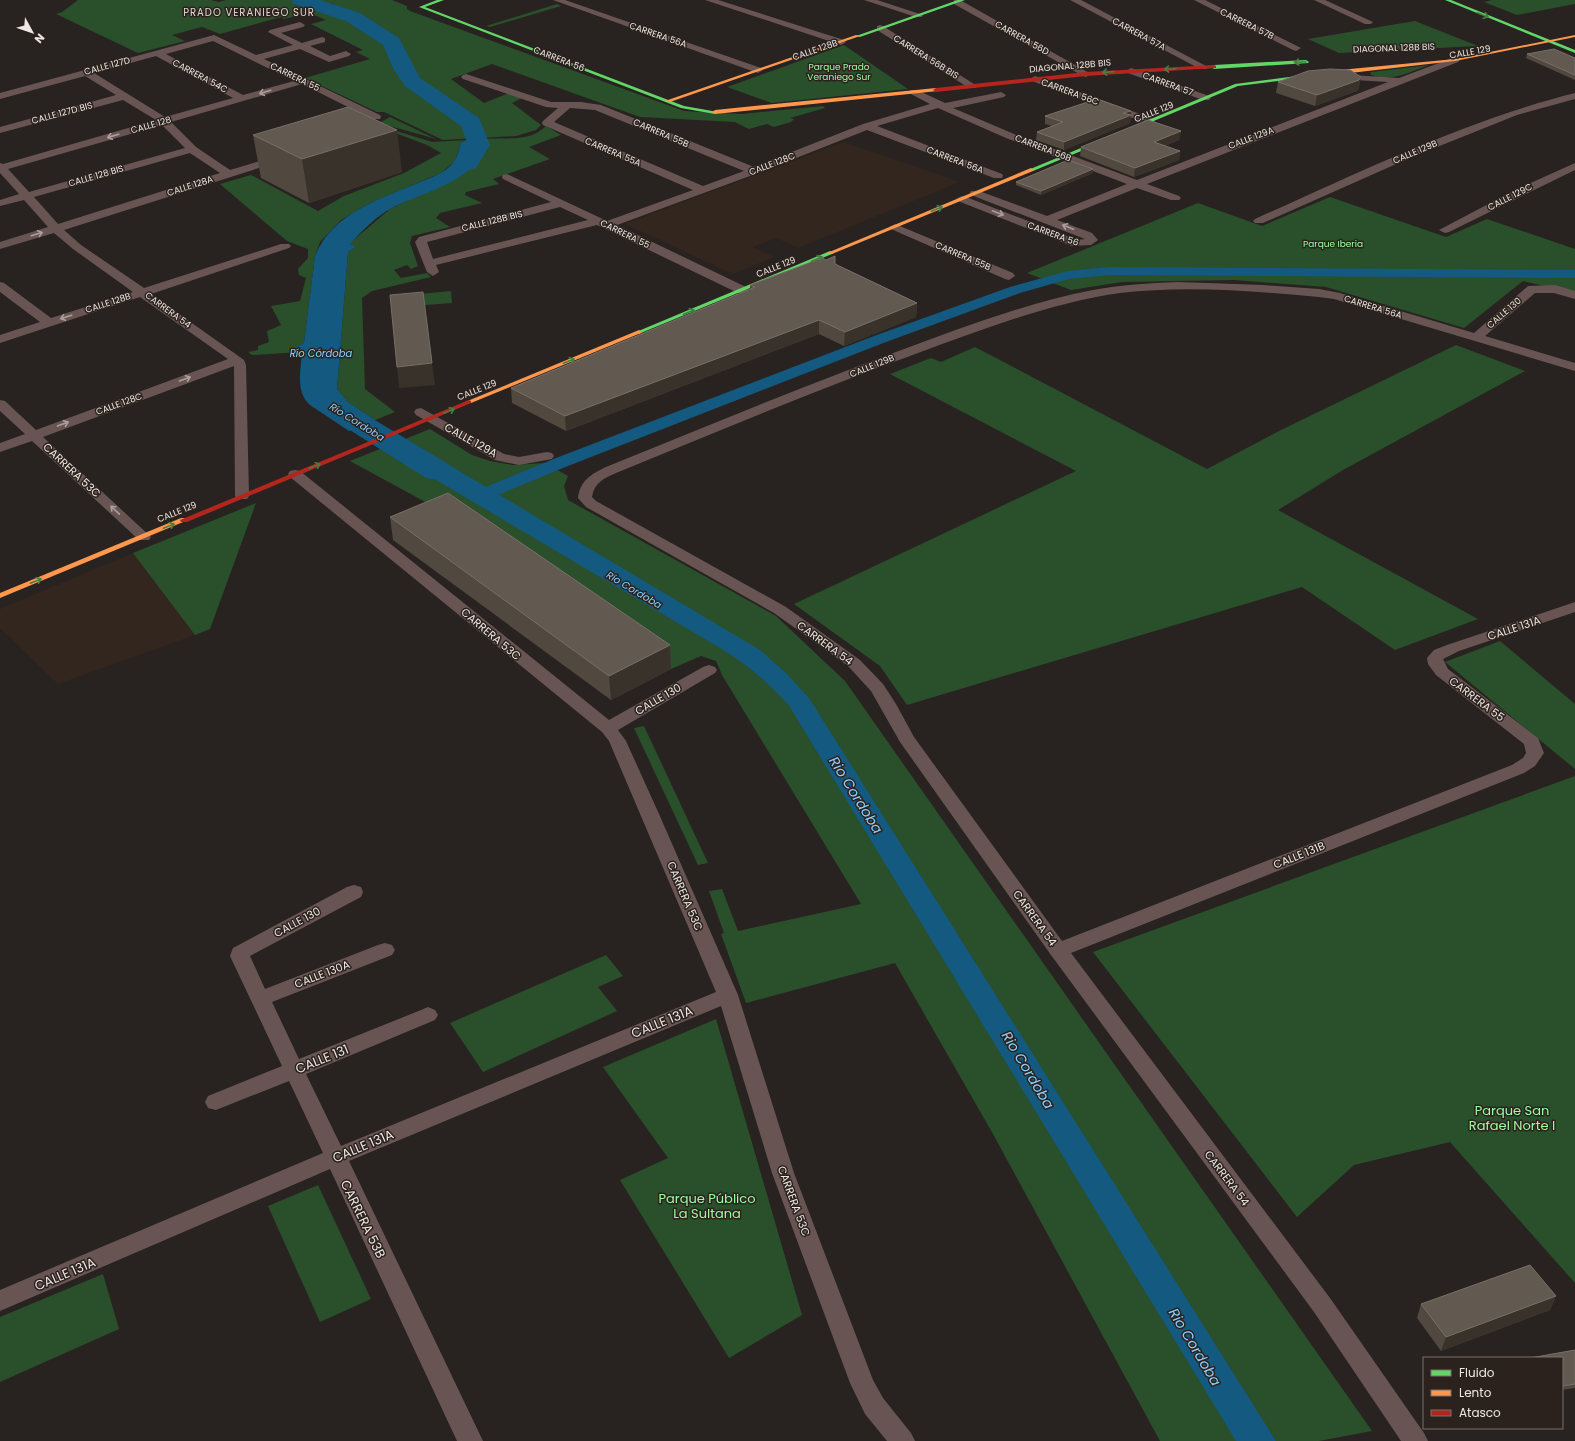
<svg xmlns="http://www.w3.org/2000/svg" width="1575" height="1441" viewBox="0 0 1575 1441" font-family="Poppins,sans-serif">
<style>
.built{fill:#33261e}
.green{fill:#2a4f2b}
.water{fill:#145980}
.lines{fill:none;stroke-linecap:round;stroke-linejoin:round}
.canal{fill:#145980;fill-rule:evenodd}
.river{fill:#145980;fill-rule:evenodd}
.street{fill:#685553;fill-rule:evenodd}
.fast{fill:#63d668;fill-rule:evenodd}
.slow{fill:#ff974d;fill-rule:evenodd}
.jam{fill:#b3261e;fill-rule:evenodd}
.wall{fill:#51483f}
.shaded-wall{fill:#39322b}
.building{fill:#625951;stroke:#786f68}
.oneway{stroke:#477c42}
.oneway2{stroke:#ab9e9c}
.labels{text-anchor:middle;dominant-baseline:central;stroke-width:3;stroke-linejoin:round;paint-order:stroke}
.far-street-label{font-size:9px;fill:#eee7e4;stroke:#2b221d}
.far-park-label{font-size:9px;fill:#9cfda1;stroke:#2b221d}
.far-neighbourhood-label{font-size:10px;letter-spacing:1px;fill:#e2d5cf;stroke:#2b221d}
.far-water-label{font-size:10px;font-style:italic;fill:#8fcffd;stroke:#2b221d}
.street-label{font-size:11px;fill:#eee7e4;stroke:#2b221d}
.near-street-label{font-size:13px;fill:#eee7e4;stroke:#2b221d}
.near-park-label{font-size:13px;fill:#9cfda1;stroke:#2b221d}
.near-water-label{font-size:14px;font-style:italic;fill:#8fcffd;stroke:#2b221d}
</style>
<rect width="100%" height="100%" fill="#282320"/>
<!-- built -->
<g class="built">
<path d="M844,142l116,40 -162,66 -22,-10 -23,9 21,10 -41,17 -108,-50z"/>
<path d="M133,553l62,82 -137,49 -58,-56v-19z"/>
</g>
<!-- green -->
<g class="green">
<path d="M78,0h133l8,2 7,-2h68l11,5 28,3 1,-4 -25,-4h83l15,6v3l3,2 274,100 58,3 81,-8 2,2 -35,10 4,1 -3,3 -17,5 -7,-3 -18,5 -14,-7 -95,-5 -148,-53 -41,15 33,24 25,-10 13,5 -10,5 29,22 -5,5 -20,6 -73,4 -59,-28h-7l-72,-34 65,-19 -14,-7 7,-2 -52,-26 15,-4 -17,-7 -25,6 -3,-2 -61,17 -18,-7 -30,8 13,6 -47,12 -82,-39 6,-2z"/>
<path d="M1492,0h83v4l-58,11 -33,-13z"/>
<path d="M557,4l4,2 -71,21 -4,-1z"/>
<path d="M1415,21l63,25 -139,7 -31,-14z"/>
<path d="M844,45l64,44 -136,14 -45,-16z"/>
<path d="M1430,65c-19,6 -41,19 -60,9l1,-2z"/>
<path d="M390,117l46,22 -57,-16z"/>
<path d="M546,126l15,9 -32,12 21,12 -57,20 6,5 -33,8 -1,3 17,8 -42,10 -4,5 14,9 -38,9 -2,7 8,23 -7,3 -4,-4 -13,5 7,8 26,-5 4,4 -59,14 -10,7 3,91 30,23 -20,8 -27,-18 -11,-13 11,-137 8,-5 -7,-3 41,-35 20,-10 74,-52v-8c21,-2 45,4 62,-13z"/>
<path d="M390,129l42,13 36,-2 -7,2 -6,19 -14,12 -71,30 -29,17 -21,22 -5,14 -11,87 -10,5 8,4 -50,3 -4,-3 10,-2v-4l11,-4 -2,-11 14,-6 -10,-19 29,-5 6,-23 -7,-3 -1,-6 10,-11v-9l-21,-8 -67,-57 31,-9 67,36 26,-15 60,-23 37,-20 -14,-8 -40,-15z"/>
<path d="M1330,197l116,40 41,-18 88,30v44l-52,-12 -59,47 -138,-41 -92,-7 -112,2 -51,8 -44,-17 171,-70 64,23z"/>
<path d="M451,291l1,12 -53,4 -1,-11z"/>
<path d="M1456,345l69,26 -182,99 -65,40 200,109 -83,31 -93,-63 -395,118 -27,-39 -86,-62 282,-133 -186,-97 41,-16 10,4 34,-15 232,122 72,-38z"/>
<path d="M430,429l42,26 18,6 23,4 32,-2 23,13 -4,10 4,14 208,116 69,65 527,750 -53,10h-159l-167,-307 -98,-171 -149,40 -25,-69 3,-1 -15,-42 13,-2 16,42 123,-27 -139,-229 -6,-14 -15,-5 -30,13 -220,-153 -101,-55z"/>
<path d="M256,503l-46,126 -15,6 -62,-82z"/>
<path d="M1500,641l75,63v65l-130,-107z"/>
<path d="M644,726l64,137 -10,2 -64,-137z"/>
<path d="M1575,776v507l-125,-141 -96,23 -57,52 -204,-265z"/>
<path d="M606,955l17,21 -25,11 19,24 -134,61 -33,-49z"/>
<path d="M716,1019l86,296 -73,43 -109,-178 48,-22 -65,-91z"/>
<path d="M318,1185l53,114 -51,23 -52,-116z"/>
<path d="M103,1274l16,55 -119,53v-65z"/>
</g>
<!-- water -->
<g class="water">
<path d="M294,0c12,0 35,0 44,7 -14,4 -32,0 -44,-7z"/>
<path d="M467,115l3,7 5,1 7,6 -4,2 4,2c13,44 -62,60 -90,75 -16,8 -30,23 -42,36l6,3 -8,5 -11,137 11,13 27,18 -26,11 -39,-26c-15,-13 -9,-36 -8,-53l-8,-4 10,-5 11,-87c18,-45 69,-58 110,-76 11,-4 24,-10 30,-20 3,-5 4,-12 6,-18l7,-2 1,-4 -2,-5 2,-3 -1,-2 1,-2 -7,-2 4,-5 -3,-1z"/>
<path d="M407,440l353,210 26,23 23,25 467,743h-40l-448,-737c-19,-20 -39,-38 -63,-53l-341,-202z"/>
</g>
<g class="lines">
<!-- canal -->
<path class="canal" d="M1110,267l465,3v8l-465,-3 -41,4 -49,14 -134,49 -318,124 -85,35 -6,1 -6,-1 -3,-4 3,-4 85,-35 318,-122 136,-49 58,-16z"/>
<!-- river -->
<g class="river">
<path d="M291,0h29l40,13 39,25 21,40 59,40 11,27 -14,23 -8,2 -8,-2 -4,-5 12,-18 -7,-19 -56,-40 -11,-16 -11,-25 -37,-24 -52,-17z"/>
<path d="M320,387l10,3 8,8 110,66 4,7 -4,7 -11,2 -11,-2 -108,-68 -12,-14 4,-6z"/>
</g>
<!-- street -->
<g class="street">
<path d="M553,0h12l196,68 2,2 -5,3 -3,-1z"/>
<path d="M705,0h13l126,40 2,2 -5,3 -3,-1z"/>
<path d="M864,0h13l46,15 -1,2h-6z"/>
<path d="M954,0h6l131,74 -5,3 -3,-1 -129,-72z"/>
<path d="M1070,0h11l127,67 -2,2h-6z"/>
<path d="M1194,0h11l96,48 -5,3 -3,-1z"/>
<path d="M1314,0h11l48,22 -2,2h-6z"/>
<path d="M300,22l5,3 -2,2 -22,6 21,10 20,-6 3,1v4l-15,4 20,10 16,-5 5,3 -2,2 -20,6 -29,-13 -36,10 116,56 1,2 -1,2h-8l-70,-35 -131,38 25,25 34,23 50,-15 5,3 -1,2 -220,70 17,15 63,43 137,-44h8l2,2 -2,2 -138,46 93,66 2,5 3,131 -2,3h-10l-2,-3 -1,-130 -191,71 108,100 -2,3h-10l-107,-99 -32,11v-9l25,-9 -25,-23v-11l5,1 31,29 192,-71 -88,-62 -140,46v-8l40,-13 -40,-30v-10l4,1 47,35 82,-26 -60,-43 -19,-16 -54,16v-7l48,-15 -24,-27 -24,6v-6l19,-6 -19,-21v-10l3,1 153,-44 -33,-20 -123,33v-6l116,-32 -31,-19 -85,23v-6l214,-58 42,20 37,-10 -25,-13 2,-2zM213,41l81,40 -51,14 -77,-41zM156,56l77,42 -68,19 -71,-44zM162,125l23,23 -156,44 -21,-23zM190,153l30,20 -162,51 -24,-27z"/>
<path d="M880,25l3,1 94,60 -2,2h-6l-92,-58v-4z"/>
<path d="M1455,57l5,3 -2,2 -311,122 32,12 2,2 -2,2h-8l-34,-12 -80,32 35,13 6,7 -7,5 -19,1 -114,-45 -2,-2 6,-3 4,1 111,43 8,-1 -114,-44 -1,-2 1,-2h8l68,25 80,-32 -121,-46 -68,-30 -61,18 125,48 1,2 -1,2h-8l-127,-48 -109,43 -141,52 129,62 2,3 -2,3h-8l-141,-68 -161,40 3,7 -6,4 -6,-4 -12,-30 4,-5 132,-35 -48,-23 -1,-2 1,-2 4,-1 100,47 86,-31 -150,-65 -1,-2 1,-2 15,-13 -12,-1 -83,-28 -2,-2 2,-2 3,-1 85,28h30l20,3 153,62 109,-43 67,-20 -19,-10 -2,-2 2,-2h6l28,13 56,-11 5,3 -2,2 -51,11 61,26 123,46 251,-98 -50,-3 -5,-3 2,-2 64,4zM570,108l25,2 149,61 -41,15 -149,-64zM560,207l28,13 -155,39 -6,-17z"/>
<path d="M1131,68l78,28 2,2 -2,2h-6l-75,-27 -2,-2z"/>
<path d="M1035,76l119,43 1,2 -1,2h-8l-114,-42 -2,-2z"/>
<path d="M1575,93v6l-58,16 -105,42 -149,66h-8l-2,-2 2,-2c105,-47 209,-98 320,-126z"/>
<path d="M1575,163v7l-126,62 -4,1 -6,-3 76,-40z"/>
<path d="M895,224l118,49 2,3 -6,4 -4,-1 -114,-50 -2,-2z"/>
<path d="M1178,282l85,3 56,4 21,4 134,40 54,-47 27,-1 20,6v8l-21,-6h-19l-50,43 90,27v8l-241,-72 -15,-2c-66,-6 -133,-12 -199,-4 -70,10 -136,36 -202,60 -102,37 -202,79 -302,120 -12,5 -22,10 -24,24l4,4 190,106 74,53 23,24 13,20 18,33 148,204 450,-176 11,-7 3,-5 -2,-9 -88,-69 -8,-11 -1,-6 7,-8 13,-5 128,-43v10l-116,39 -16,8 5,10 90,69 6,15 -9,13 -11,7 -453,180 259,345 94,135 4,8h-27l-87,-129 -263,-357 -151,-213 -29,-51 -23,-25 -74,-53 -188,-106 -8,-9c2,-17 13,-24 28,-31 96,-39 193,-79 290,-115 65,-24 130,-49 197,-62 28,-5 56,-7 85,-8z"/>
<path d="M421,408l83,46 15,3 28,-5 5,1 2,3 -2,3 -33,6 -24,-5 -79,-45 -2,-3 2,-3z"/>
<path d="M295,470l5,1 309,249 94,-53 6,-2 6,2 2,3 -2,3 -97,57 8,11 33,73 79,181 56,178 79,207 10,18 28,35 4,8h-28l-22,-27 -15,-31 -78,-210 -51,-167 -372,155 134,280h-26l-127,-272 -330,142v-21l323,-137 -34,-72 -73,29 -8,-2 -3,-6 3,-6 74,-30 -52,-110 3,-8 114,-61 7,-2 7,2 2,5 -2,5 -111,59 15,33 113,-44 7,-2 7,2 3,5 -3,5 -120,47 27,57 122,-49 7,-3 7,3 3,5 -3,5 -129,54 35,72 375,-154 -107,-251 -7,-9 -312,-255 -2,-3 2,-3z"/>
</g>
<!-- fast -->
<g class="fast">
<path d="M437,0h7l-19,7 259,99 34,6 -3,2 -34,-6 -262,-101z"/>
<path d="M958,0h7l-105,37 -4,-1z"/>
<path d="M1445,0h6l124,50v3z"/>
<path d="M1306,60l3,2 -1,1 -94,6 -3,-2 3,-2z"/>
<path d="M1350,69l3,2 -1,1 -114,14 -205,85 -5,-1 207,-86z"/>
<path d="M830,251l3,2 -1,1 -191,79 -2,1 -3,-2z"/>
</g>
<!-- slow -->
<g class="slow">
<path d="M856,35l4,1 -190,66 -5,-1z"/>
<path d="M1575,35v2l-120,24 -105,12 -3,-2 3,-2 105,-10z"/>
<path d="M936,88l3,2 -1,1 -223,23 -3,-2 3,-2z"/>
<path d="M1031,168l3,2 -1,1 -201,83 -5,-1z"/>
<path d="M639,330l3,2 -1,1 -170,70h-4l-2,-1z"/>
<path d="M181,518h6l1,2 -188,78v-5z"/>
</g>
<!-- jam -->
<g class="jam">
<path d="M1214,65l2,1v2l-130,8 -150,16 -3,-2 3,-2 150,-16z"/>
<path d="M469,400l2,1v2l-284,119h-6l-1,-2z"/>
</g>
</g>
<!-- wall -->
<g class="wall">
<path d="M1527,54l48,4v22l-49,-22z"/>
<path d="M1278,82l81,6 -2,3 -42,15 -39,-13z"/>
<path d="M1131,111l-1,12 -66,27 -28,-10 1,-8 15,-6 -7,-2v-8z"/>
<path d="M1181,131l-2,9 -14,6 15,5 -1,9 -45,17 -54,-21 1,-9z"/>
<path d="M253,135l149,37 -93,31 -48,-25z"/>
<path d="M1093,169v4l-52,22 -25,-10v-3z"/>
<path d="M835,264l82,39 -1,14 -72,29 -25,-12 -253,97 -54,-28 -1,-15 239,-99v-4z"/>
<path d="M390,517l280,128 1,24 -60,31 -218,-160z"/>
<path d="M1556,1296l-6,14 -109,41 -24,-33 4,-14z"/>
<path d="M1575,1350v38l-13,2v-32z"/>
</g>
<!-- shaded-wall -->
<g class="shaded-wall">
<path d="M1361,77l-2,11 -2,3 -42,15 2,-11z"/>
<path d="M1131,111l-1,12 -66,27v-8l59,-29z"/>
<path d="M397,130l5,42 -93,31 -7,-44z"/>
<path d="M1181,131l-2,9 -26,11 1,-9z"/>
<path d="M1180,151l-1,9 -45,17 1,-9z"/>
<path d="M1093,169v4l-52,22v-4z"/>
<path d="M917,303l-1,14 -72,29 1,-14z"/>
<path d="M819,320v14l-253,97 -1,-15z"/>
<path d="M432,363l3,22 -36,3 -2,-21z"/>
<path d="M670,645l1,24 -60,31 -2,-24z"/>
<path d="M1556,1296l-6,14 -109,41 5,-14z"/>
</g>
<!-- building -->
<g class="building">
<path d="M1554,49l21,9v17l-48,-21z"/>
<path d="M1330,69l20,1 11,7 -2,3 -42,15 -39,-13 30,-11z"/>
<path d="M1097,99l34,12 -8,2 8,2 -67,27 -27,-10 26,-10 -18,-6z"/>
<path d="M348,107l49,23 -95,29 -49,-24z"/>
<path d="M1148,120l33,11 -27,11 26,9 -45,17 -54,-21z"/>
<path d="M1068,160l25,9 -52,22 -25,-9z"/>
<path d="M835,256v8l82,39 -72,29 -26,-12 -254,96 -54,-28 244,-101 -5,-2 72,-27 4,2z"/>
<path d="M423,292l9,71 -35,4 -7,-72z"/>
<path d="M448,493l222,152 -61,31 -219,-159z"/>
<path d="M1530,1265l26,31 -110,41 -25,-33z"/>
<path d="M1575,1350v34l-13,2v-28h-32z"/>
</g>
<!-- one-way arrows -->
<defs><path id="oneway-shaft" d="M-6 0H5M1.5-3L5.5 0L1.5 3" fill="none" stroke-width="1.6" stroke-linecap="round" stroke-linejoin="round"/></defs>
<g class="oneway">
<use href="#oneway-shaft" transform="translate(1483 15) rotate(22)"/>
<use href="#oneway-shaft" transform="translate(1300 62) rotate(177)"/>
<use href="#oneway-shaft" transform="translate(1170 69) rotate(177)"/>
<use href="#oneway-shaft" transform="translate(1108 72) rotate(176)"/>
<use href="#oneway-shaft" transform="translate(937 209) rotate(-23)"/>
<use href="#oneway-shaft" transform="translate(817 259) rotate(-23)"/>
<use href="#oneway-shaft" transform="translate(689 312) rotate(-22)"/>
<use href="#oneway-shaft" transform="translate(569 361) rotate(-22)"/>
<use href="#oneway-shaft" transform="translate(449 411) rotate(-22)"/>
<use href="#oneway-shaft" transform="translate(315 466) rotate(-22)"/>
<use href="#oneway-shaft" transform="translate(169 526) rotate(-22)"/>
<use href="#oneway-shaft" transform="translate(36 581) rotate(-22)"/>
</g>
<g class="oneway2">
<use href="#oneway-shaft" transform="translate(265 92) rotate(163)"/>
<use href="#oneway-shaft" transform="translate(113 136) rotate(164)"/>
<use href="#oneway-shaft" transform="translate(998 213) rotate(21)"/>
<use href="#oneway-shaft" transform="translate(1068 227) rotate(-159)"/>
<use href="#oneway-shaft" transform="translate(37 234) rotate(-17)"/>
<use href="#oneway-shaft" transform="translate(66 317) rotate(162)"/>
<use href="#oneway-shaft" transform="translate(185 379) rotate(-20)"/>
<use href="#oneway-shaft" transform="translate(63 424) rotate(-20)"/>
<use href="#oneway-shaft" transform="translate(115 510) rotate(-137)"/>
</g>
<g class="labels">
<!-- far-street labels -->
<g class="far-street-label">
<text transform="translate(1247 24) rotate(26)">CARRERA 57B</text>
<text transform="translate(1139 34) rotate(28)">CARRERA 57A</text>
<text transform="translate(658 35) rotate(19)">CARRERA 56A</text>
<text transform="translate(1022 38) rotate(29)">CARRERA 56D</text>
<text transform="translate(1394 48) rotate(-2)">DIAGONAL 128B BIS</text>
<text transform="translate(815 50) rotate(-19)">CALLE 128B</text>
<text transform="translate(1470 52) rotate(-10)">CALLE 129</text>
<text transform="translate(926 57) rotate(32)">CARRERA 56B BIS</text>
<text transform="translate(559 59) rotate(21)">CARRERA 56</text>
<text transform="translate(107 66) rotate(-15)">CALLE 127D</text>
<text transform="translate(1070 66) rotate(-5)">DIAGONAL 128B BIS</text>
<text transform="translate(200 76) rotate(28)">CARRERA 54C</text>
<text transform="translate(295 77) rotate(26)">CARRERA 55</text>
<text transform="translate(1168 84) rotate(20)">CARRERA 57</text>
<text transform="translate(1070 92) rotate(20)">CARRERA 56C</text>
<text transform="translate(1154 112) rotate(-22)">CALLE 129</text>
<text transform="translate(62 113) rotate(-15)">CALLE 127D BIS</text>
<text transform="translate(151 125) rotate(-16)">CALLE 128</text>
<text transform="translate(661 133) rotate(23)">CARRERA 55B</text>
<text transform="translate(1251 138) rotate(-21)">CALLE 129A</text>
<text transform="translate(1043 148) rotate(21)">CARRERA 56B</text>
<text transform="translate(613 152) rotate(23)">CARRERA 55A</text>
<text transform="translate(1415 152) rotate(-23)">CALLE 129B</text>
<text transform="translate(955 160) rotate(21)">CARRERA 56A</text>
<text transform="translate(772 164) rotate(-21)">CALLE 128C</text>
<text transform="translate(96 176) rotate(-16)">CALLE 128 BIS</text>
<text transform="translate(190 186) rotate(-18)">CALLE 128A</text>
<text transform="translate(1510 197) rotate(-27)">CALLE 129C</text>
<text transform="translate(492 221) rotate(-14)">CALLE 128B BIS</text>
<text transform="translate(625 234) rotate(26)">CARRERA 55</text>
<text transform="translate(1053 234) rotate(20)">CARRERA 56</text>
<text transform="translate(963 256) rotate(23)">CARRERA 55B</text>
<text transform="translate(776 267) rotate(-22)">CALLE 129</text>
<text transform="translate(108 303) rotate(-18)">CALLE 128B</text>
<text transform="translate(1373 307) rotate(17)">CARRERA 56A</text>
<text transform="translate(168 310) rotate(36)">CARRERA 54</text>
<text transform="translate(1504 313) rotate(-41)">CALLE 130</text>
<text transform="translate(872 366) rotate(-22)">CALLE 129B</text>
<text transform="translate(477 390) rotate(-22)">CALLE 129</text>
<text transform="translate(119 404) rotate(-20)">CALLE 128C</text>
<text transform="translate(177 512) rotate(-22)">CALLE 129</text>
</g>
<!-- far-park labels -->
<g class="far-park-label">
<text x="839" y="67">Parque Prado<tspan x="839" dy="10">Veraniego Sur</tspan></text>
<text x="1333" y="244">Parque Iberia</text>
</g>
<!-- far-neighbourhood labels -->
<g class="far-neighbourhood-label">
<text x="249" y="12">PRADO VERANIEGO SUR</text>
</g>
<!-- far-water labels -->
<g class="far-water-label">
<text x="321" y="353">Río Córdoba</text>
<text transform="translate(357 422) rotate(32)">Río Cordoba</text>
<text transform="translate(634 590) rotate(31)">Río Cordoba</text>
</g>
<!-- street labels -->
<g class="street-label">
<text transform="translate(471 440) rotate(29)">CALLE 129A</text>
<text transform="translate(72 470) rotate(43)">CARRERA 53C</text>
<text transform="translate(1514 628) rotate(-18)">CALLE 131A</text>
<text transform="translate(491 634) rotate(40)">CARRERA 53C</text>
<text transform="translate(825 643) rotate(36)">CARRERA 54</text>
<text transform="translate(658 699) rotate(-30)">CALLE 130</text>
<text transform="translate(1477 699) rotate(37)">CARRERA 55</text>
<text transform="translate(1299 855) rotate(-22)">CALLE 131B</text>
<text transform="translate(685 896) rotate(67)">CARRERA 53C</text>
<text transform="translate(1035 918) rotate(54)">CARRERA 54</text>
<text transform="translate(297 922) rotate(-28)">CALLE 130</text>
<text transform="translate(322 974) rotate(-21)">CALLE 130A</text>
<text transform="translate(1227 1178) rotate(53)">CARRERA 54</text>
<text transform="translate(794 1201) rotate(70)">CARRERA 53C</text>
</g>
<!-- near-street labels -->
<g class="near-street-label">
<text transform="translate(662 1022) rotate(-22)">CALLE 131A</text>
<text transform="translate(322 1059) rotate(-22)">CALLE 131</text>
<text transform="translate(363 1146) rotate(-23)">CALLE 131A</text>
<text transform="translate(363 1219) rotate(64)">CARRERA 53B</text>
<text transform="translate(65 1274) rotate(-23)">CALLE 131A</text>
</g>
<!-- near-park labels -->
<g class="near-park-label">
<text x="1512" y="1110">Parque San<tspan x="1512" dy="15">Rafael Norte I</tspan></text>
<text x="707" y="1198">Parque Público<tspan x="707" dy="15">La Sultana</tspan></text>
</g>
<!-- near-water labels -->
<g class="near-water-label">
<text transform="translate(856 795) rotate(58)">Rio Cordoba</text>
<text transform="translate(1028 1070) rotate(59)">Rio Cordoba</text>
<text transform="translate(1195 1347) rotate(59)">Rio Cordoba</text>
</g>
</g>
<!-- legend -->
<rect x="1423" y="1357" width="140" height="72" fill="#2b221d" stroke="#79716d"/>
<rect x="1431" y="1370" width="20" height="6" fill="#63d668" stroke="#79716d"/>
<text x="1459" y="1377" font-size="12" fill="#eee7e4">Fluido</text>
<rect x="1431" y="1390" width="20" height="6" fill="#ff974d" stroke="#79716d"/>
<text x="1459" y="1397" font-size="12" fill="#eee7e4">Lento</text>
<rect x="1431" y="1410" width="20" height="6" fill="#b3261e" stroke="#79716d"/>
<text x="1459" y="1417" font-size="12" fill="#eee7e4">Atasco</text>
<!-- north arrow -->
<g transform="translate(32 32) rotate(130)" stroke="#2b221d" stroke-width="3" paint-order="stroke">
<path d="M0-3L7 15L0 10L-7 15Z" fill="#eee7e4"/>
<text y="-6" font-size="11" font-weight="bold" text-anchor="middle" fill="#eee7e4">N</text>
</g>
</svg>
